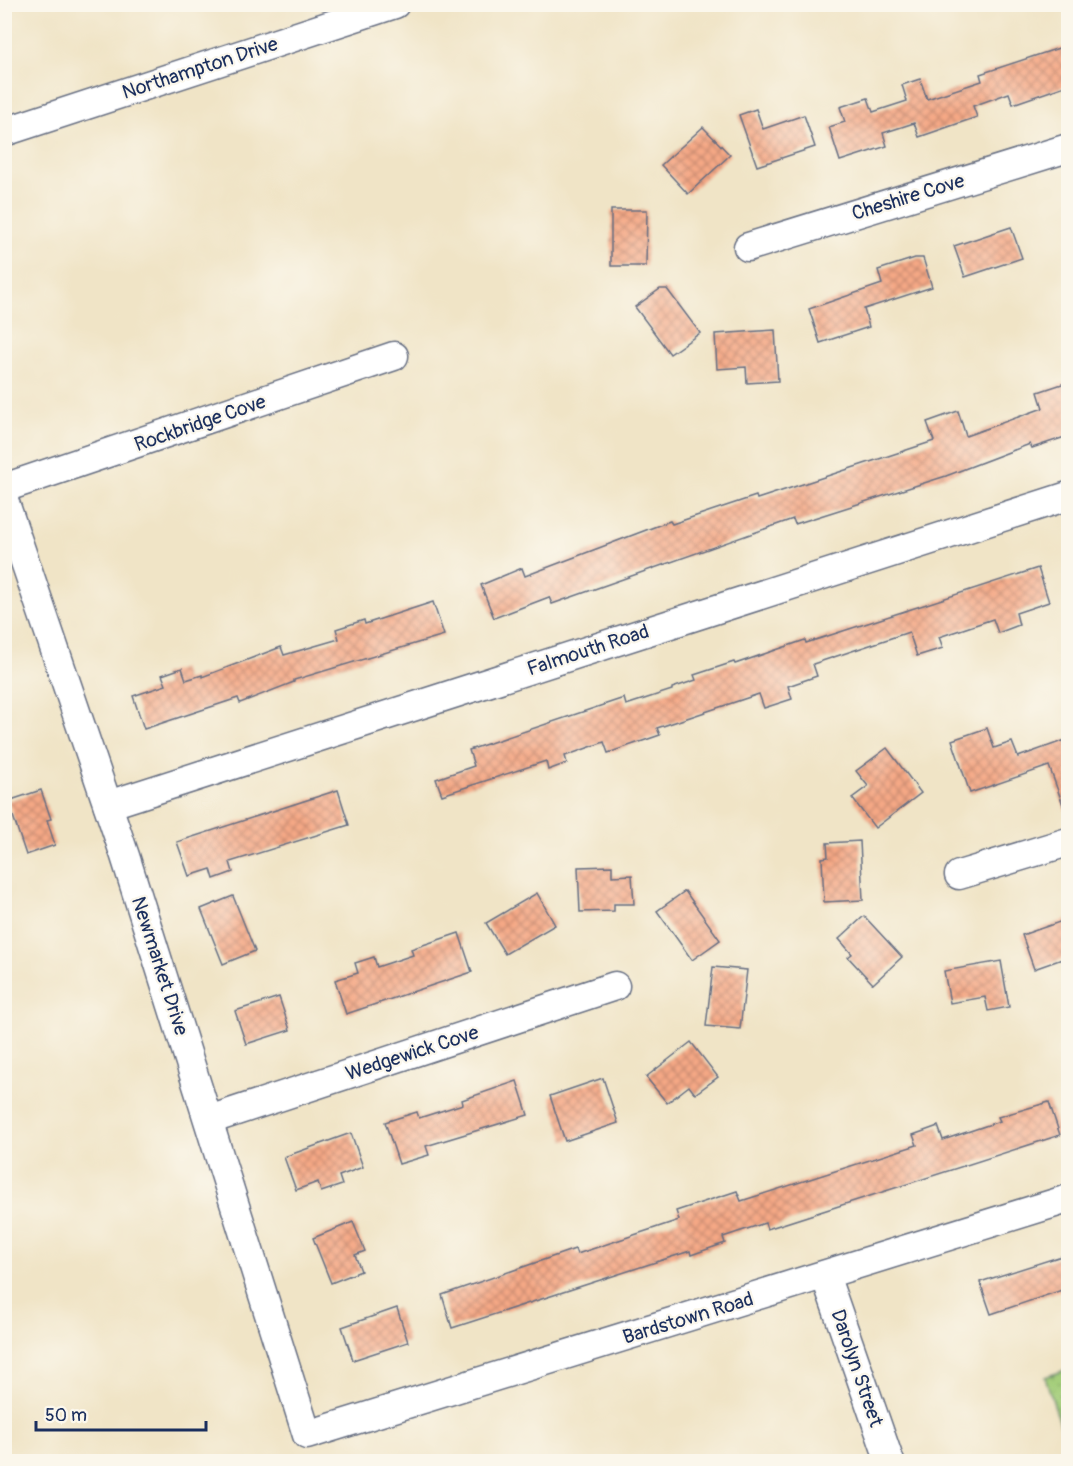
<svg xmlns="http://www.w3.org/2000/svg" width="1073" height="1466" viewBox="0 0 1073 1466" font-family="Pangolin,sans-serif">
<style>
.park{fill:url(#park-dots);stroke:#607e6c;stroke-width:1.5}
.building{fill:url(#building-cross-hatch)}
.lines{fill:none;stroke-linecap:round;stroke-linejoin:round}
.minor-casing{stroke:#666e82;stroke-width:31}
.minor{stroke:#fff;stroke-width:28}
.labels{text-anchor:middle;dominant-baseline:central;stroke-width:4.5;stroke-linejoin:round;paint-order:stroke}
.street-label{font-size:20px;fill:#1b2f5e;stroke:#fbf7ec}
</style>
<defs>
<pattern id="park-dots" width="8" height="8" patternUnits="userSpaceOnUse" patternTransform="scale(1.5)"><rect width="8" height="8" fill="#a4ce7a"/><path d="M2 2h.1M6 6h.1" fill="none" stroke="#8db16c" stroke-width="1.8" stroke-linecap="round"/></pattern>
<pattern id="building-cross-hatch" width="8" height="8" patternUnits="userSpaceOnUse" patternTransform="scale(1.5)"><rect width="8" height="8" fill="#f5a885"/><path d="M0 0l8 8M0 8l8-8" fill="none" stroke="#c68970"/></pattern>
</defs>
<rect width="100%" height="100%" fill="#fbf7ec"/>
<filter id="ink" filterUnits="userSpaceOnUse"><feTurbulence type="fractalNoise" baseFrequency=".0167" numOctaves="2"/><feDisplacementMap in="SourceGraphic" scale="12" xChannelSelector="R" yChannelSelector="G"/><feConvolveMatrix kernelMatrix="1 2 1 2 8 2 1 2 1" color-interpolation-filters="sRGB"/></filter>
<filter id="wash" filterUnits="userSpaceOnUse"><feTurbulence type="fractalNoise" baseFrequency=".008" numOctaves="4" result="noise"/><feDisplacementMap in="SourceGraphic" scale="24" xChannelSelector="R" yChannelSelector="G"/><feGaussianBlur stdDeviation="1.35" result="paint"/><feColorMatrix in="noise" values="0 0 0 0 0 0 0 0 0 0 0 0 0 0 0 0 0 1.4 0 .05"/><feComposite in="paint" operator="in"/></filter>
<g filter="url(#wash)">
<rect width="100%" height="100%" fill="#f0e4c6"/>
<!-- park -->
<path class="park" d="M1068,1369v79l-23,-71z"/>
<g id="blocks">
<!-- building -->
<g class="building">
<path d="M1062,47l6,20v18l-55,19 -4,-11 -36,13 4,11 -58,20 -5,-14 -31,10 4,13 -47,15 -11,-34 16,-5 -5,-15 28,-9 5,14 34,-11 -5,-16 18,-6 7,20 55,-18 -2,-7z"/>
<path d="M756,109l7,20 41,-14 11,32 -58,19 -18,-51z"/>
<path d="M703,127l27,28 -42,39 -27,-29z"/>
<path d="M611,210h36l-1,56h-35z"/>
<path d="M1011,227l11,31 -57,19 -11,-31z"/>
<path d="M915,258h8l9,29 -68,22 5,18 -49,16 -11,-34 73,-25 -4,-14z"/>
<path d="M660,289h7l33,44 -30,21 -35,-47z"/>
<path d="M775,330l3,51 -31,2 -1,-16 -29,2 -2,-35z"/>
<path d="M1068,382v54l-36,12 -2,-4 -84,32 -151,48 -2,-5 -241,85 -3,-7 -55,21 -13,-33 41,-17 3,8 145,-55 2,3 84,-28 1,3 177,-58 -7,-19 31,-11 8,25 77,-28 -5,-16z"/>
<path d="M1038,568l11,34 -33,11 3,12 -21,8 -5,-14 -54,18 4,11 -26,8 -8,-24 -96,32 4,12 -29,10 4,13 -28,9 -5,-14 -102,34 3,7 -52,18 -4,-11 -39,14 2,7 -19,7 -2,-9 -104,34 -6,-16 38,-13 -5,-16 155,-52 2,7 46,-15v-2l24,-8 -2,-5 40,-13 1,2 70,-24 1,3z"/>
<path d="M433,602l11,33 -150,45v2l-54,21 -2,-5 -94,31 -11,-33 33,-11 -4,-10 20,-7 4,12 16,-5v2l79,-30 3,8 55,-16 -3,-10 28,-9 1,4z"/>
<path d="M987,728l7,20 18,-6 6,15 50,-18v74h-2l-17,-47 -79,27 -18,-53z"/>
<path d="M887,748l34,45 -46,35 -23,-30 16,-12 -12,-15z"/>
<path d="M41,790l10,29 -4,1 8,25 -29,10 -18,-54z"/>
<path d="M338,790l11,35 -119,37 3,10 -19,7 -3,-10 -22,7 -12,-34z"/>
<path d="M860,841l3,59 -39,2 -2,-44 6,-1 -1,-14z"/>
<path d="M612,866v10l20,-1 2,29h-20v7l-34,1 -2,-45z"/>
<path d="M685,891l35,49 -28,20 -35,-49z"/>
<path d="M537,893l18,32 -50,29 -19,-31z"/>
<path d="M233,896l22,55 -32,13 -22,-55z"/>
<path d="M864,916l38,41 -29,27 -25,-27 4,-3 -13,-15z"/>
<path d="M1068,919v38l-34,12 -12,-34z"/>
<path d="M459,933l13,39 -126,42 -11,-34 23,-7 -3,-10 19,-6 3,10 36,-12 -2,-6z"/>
<path d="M1001,961l8,46 -21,4 -3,-14 -35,6 -6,-32z"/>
<path d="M713,967l34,3 -7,59 -34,-3z"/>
<path d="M279,997l11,33 -44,14 -11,-33z"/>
<path d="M691,1042l27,35 -23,17 -6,-8 -22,17 -21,-26z"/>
<path d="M603,1078l15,45 -53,18 -15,-45z"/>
<path d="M517,1081l11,34 -102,31 3,9 -30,9 -14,-42 32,-10 2,6 44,-14 -1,-4z"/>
<path d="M1049,1102l11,33 -293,94 -2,-6 -42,14 2,6 -34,12 -1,-4 -238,77 -10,-33 133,-46 2,5 102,-34 -3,-9 61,-20 4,10 176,-56 -4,-10 25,-9 5,14 57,-19 -2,-4z"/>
<path d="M351,1133l12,34 -24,9 3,9 -21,7 -3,-10 -22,8 -12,-33z"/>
<path d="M353,1222l12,29 -10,4 6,16 -30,12 -18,-45z"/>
<path d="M1068,1254v34l-77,26 -11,-32z"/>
<path d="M397,1308l11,34 -55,18 -11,-33z"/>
</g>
</g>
</g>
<g filter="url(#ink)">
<use href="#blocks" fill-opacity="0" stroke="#666e82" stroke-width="1.5"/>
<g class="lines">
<!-- minor casing -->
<g class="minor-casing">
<g id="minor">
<path d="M4,132l391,-128"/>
<path d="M748,247l320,-99"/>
<path d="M4,488l390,-132"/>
<path d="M4,500l121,356 182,579 761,-236"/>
<path d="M108,805l960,-309"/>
<path d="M959,875l109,-33"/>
<path d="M209,1120l406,-134"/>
<path d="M825,1275l65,187"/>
</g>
</g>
<!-- minor -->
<use href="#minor" class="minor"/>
</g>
</g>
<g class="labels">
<!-- street labels -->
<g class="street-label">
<text transform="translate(200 68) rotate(-18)">Northampton Drive</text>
<text transform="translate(908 197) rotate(-17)">Cheshire Cove</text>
<text transform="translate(200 423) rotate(-19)">Rockbridge Cove</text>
<text transform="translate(588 650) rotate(-18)">Falmouth Road</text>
<text transform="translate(160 966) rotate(72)">Newmarket Drive</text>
<text transform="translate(412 1053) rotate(-18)">Wedgewick Cove</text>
<text transform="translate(688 1318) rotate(-17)">Bardstown Road</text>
<text transform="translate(857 1368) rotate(71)">Darolyn Street</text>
</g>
</g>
<!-- margin -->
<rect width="1073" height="1466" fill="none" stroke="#fbf7ec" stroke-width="24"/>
<!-- scale -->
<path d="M36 1421v9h170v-9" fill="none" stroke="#1b2f5e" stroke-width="3"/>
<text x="45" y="1421" font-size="18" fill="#1b2f5e" stroke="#fbf7ec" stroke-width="4.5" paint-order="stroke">50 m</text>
</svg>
